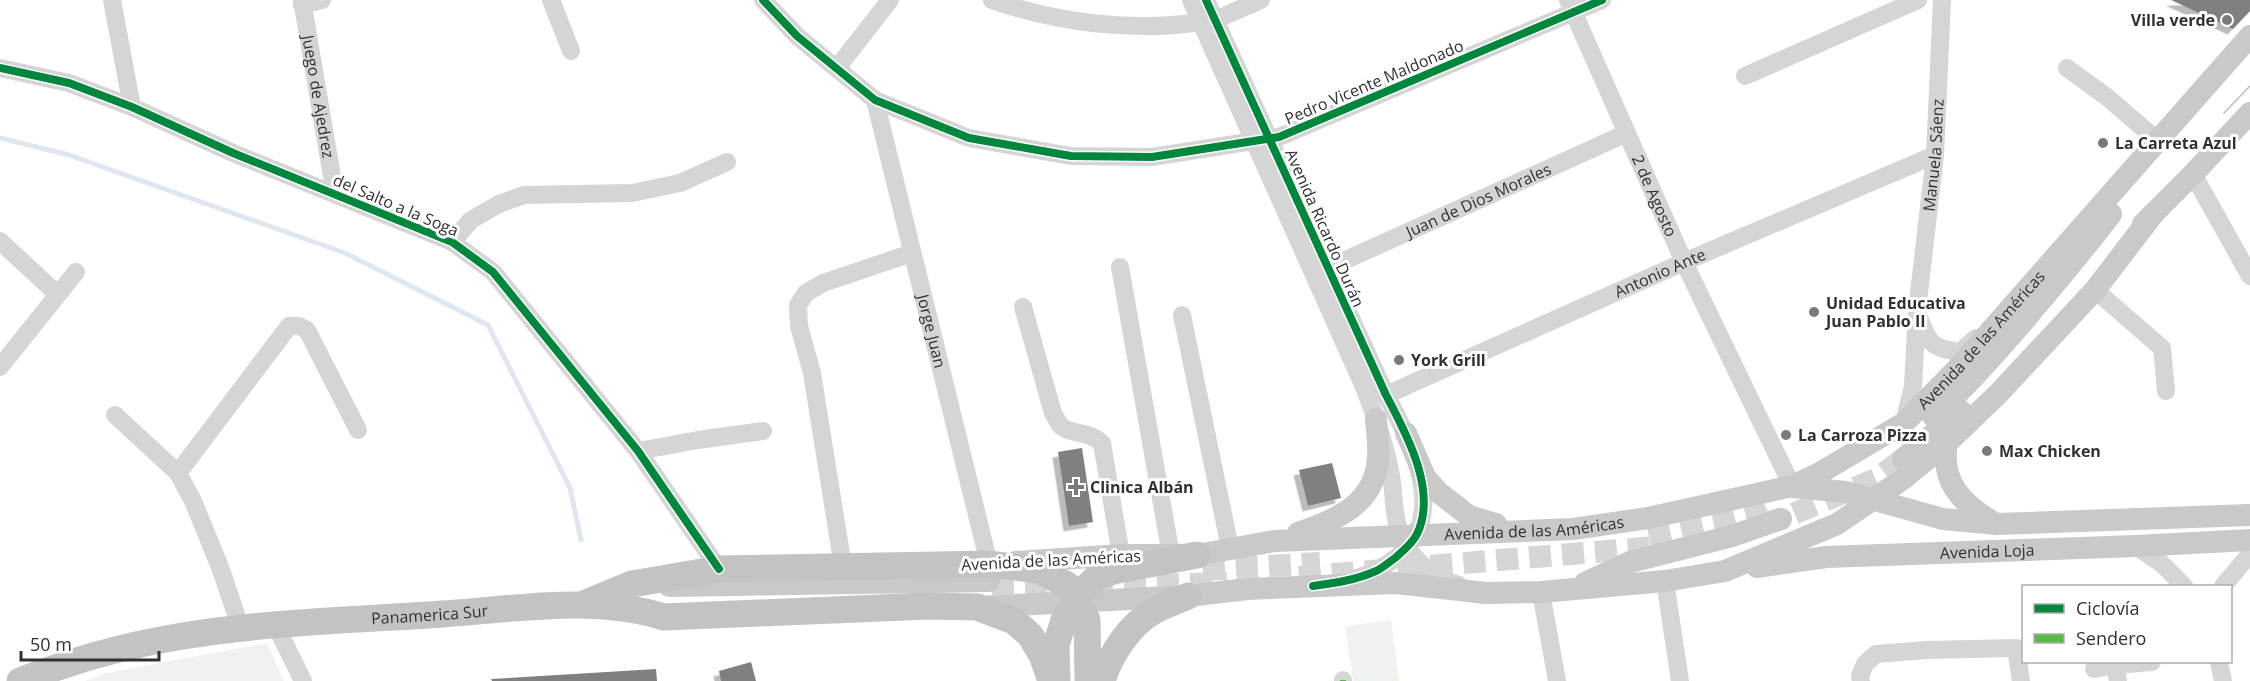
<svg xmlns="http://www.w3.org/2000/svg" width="2250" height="681" viewBox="0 0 2250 681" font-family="'Open Sans',sans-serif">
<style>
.green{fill:#f0f3ed}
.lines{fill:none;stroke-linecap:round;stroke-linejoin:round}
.stream{stroke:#dfe6f0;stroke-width:5}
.building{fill:#808080;filter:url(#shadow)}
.major-tunnel{stroke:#d6d6d6;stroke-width:22;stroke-dasharray:22 11;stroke-linecap:butt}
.minor{stroke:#d5d5d5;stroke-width:18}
.major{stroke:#c9c9c9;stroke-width:22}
.highway{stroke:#c3c3c3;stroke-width:27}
.tram{stroke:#bdbdbd;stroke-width:1.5}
.quiet{stroke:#58b947;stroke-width:6;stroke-dasharray:12 6;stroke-linecap:butt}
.cycleway-casing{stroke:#fff;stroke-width:11}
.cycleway{stroke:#00873e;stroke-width:8}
.poi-dot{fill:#797979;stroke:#fff;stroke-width:2}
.labels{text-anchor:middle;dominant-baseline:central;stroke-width:6;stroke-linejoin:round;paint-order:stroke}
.poi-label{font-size:16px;font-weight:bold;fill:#313131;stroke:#fff;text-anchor:start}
.street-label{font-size:16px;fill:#313131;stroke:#fff}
</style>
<defs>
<filter id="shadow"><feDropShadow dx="-5.5" dy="5.5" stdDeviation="0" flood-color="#0004"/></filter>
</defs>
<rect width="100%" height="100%" fill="#fff"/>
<!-- green -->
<g class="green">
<path d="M1391,620l8,61h-46l-8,-55z"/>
<path d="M267,643l17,38h-199l21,-8z"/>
</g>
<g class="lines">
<!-- stream -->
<path class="stream" d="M0,138l69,17 276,98 143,72 82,163 11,52"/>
</g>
<!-- building -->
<g class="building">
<path d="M2171,0h79v11l-17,18z"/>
<path d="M1082,448l11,74 -24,4 -11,-74z"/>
<path d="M1332,463l9,35 -33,8 -9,-36z"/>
<path d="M751,662l5,19h-35l-2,-10z"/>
<path d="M656,669l1,12h-165l-1,-2z"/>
</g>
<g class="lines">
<!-- major-tunnel -->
<g class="major-tunnel">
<path d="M1763,523l18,-4 95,-40 27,-20"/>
<path d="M1649,537l110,-24 18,-7"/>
<path d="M1203,570l117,-7"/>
<path d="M1299,577l355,-30 15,-4"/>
<path d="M992,589l235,-6"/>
</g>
<!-- minor -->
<g class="minor">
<path d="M112,0l20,107"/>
<path id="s1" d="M302,0l33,194"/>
<path d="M551,0l20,51"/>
<path d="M763,0l34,36 78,64 94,38 102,18 81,1 127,-20 323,-137"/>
<path d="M992,0c65,23 141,32 209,22"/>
<path d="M1191,0l173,387c11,29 22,59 27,89 3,14 2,28 5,42 5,32 32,59 63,67"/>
<path d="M1206,0l180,395c41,77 71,153 -38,186"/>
<path id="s2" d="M1568,0l116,262 108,224"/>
<path d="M302,5l20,-5"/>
<path d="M1215,20l46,-20"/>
<path d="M0,68l69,15 63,24 101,46 219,89 41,30 145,179 81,118"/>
<path d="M837,68l53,-68"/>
<path d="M2067,68l40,29 51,44"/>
<path d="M1745,76l173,-76"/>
<path id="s3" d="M875,100l114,464"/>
<path d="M2193,174l57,102"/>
<path d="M0,241l57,53"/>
<path d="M452,242l19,-22 28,-16 25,-9 108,-2 48,-10 47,-21"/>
<path d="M1120,267l51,288"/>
<path id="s4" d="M1328,268l299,-135"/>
<path d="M2095,290l67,58 4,43"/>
<path d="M1023,307l30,106c2,3 5,10 8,13 10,9 26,4 41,17l19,112"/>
<path d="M1182,315l48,233"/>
<path d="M1919,317c10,27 12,31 41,35l16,-14"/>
<path d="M0,367l76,-95"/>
<path id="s5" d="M1386,395l298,-133 251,-107"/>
<path d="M115,415l63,58 15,28 27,66 21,62"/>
<path id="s6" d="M1904,423l9,-37 4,-76 18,-155 7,-155"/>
<path d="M638,451l60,-11 65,-9"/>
<path d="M178,473l111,-147h10l8,4 51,100"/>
<path d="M2136,546l26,18 22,22"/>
<path d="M843,567l-31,-194 -13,-47 -1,-21 8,-12 17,-10 89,-30"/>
<path d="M1665,581l15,100"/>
<path d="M2223,586l27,-32"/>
<path d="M1541,592l16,89"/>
<path d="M276,626l27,55"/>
<path d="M2219,662l4,19"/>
<path d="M2094,669l21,-4"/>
<path d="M1343,680v1"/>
<path d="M1861,681l-1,-5 5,-12 11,-10 50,-4 90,-2 5,33"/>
<path d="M2118,681l-3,-16 37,-3"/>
</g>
<!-- major -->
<g class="major">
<path d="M2143,224l50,-50 57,-61"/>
<path d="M1933,416c33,-28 61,-61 90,-94 30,-36 60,-71 88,-108"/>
<path d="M1406,433l19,44 13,15 31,24 27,8"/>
<path d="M1947,443c-7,38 15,61 46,79"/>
<path d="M1903,459l58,-48"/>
<path d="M1794,487l52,5 97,27 54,5 253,-9"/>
<path d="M1298,533c38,-13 78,-29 80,-76 1,-12 -1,-25 -2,-38"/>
<path id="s7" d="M1016,562l105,-7h76l78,-14 298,-12 75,-11 144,-32 26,-12 86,-51 52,-53 294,-334"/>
<path id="s8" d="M1757,567l69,-10 310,-11 114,-6"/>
<path d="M1585,583l45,-21 102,-26 49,-17"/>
<path d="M669,586l320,-5"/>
<path d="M979,607l209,-11 59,-7 149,-6 90,10 55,-1 124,-11 60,-10 112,-47 66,-45 44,-36 51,-49 97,-104 59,-77"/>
</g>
<!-- highway -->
<g class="highway">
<path d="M586,603l46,-19 87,-15 270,-5 50,6 28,15 20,35 1,61"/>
<path d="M1057,680l-1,-35 8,-25 21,-31 12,-12 16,-6 84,-16"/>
<path id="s9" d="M20,681c50,-20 103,-35 157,-44 87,-15 178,-17 266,-23 73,-5 150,-19 221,3l264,-11 49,1 37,14 16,14 12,20 9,26"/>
<path d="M1102,681c8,-26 27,-56 52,-70 10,-6 23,-10 34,-15"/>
</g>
<!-- tram -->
<path class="tram" d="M2224,113l26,-27"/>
<!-- quiet -->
<path class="quiet" d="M1343,680v1"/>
<!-- cycleway casing -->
<g class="cycleway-casing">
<g id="cycleway">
<path d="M763,0l34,36 78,64 94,38 102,18 81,1 127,-20 323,-137"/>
<path d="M1206,0l180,395c20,38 52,96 31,139 -5,10 -14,17 -22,24 -6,4 -12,10 -19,13 -20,9 -41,12 -63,15"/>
<path d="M0,68l69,15 63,24 101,46 219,89 41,30 145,179 81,118"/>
</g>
</g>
<!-- cycleway -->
<use href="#cycleway" class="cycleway"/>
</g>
<!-- markers -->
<g class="poi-dot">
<circle cx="2227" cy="20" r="6"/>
<circle cx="2103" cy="143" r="6"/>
<circle cx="1814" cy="312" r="6"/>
<circle cx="1399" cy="360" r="6"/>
<circle cx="1786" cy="435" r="6"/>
<circle cx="1987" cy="451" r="6"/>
<path d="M1073 478h6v6h6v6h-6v6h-6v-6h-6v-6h6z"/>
</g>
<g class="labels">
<!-- poi labels -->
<g class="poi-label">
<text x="2215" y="20" text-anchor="end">Villa verde</text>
<text x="2115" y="143">La Carreta Azul</text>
<text x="1826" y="303">Unidad Educativa<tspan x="1826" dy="18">Juan Pablo II</tspan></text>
<text x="1411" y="360">York Grill</text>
<text x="1798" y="435">La Carroza Pizza</text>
<text x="1999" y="451">Max Chicken</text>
<text x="1090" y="487">Clinica Albán</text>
</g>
<!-- street labels -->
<g class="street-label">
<text transform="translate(1374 82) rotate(-23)">Pedro Vicente Maldonado</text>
<text stroke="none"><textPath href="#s1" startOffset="98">Juego de Ajedrez</textPath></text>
<text stroke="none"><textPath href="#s6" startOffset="270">Manuela Sáenz</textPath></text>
<text stroke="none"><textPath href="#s2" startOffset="214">2 de Agosto</textPath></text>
<text stroke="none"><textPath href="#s4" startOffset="165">Juan de Dios Morales</textPath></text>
<text transform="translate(396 205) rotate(23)">del Salto a la Soga</text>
<text transform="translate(1325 228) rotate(66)">Avenida Ricardo Durán</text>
<text stroke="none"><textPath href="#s5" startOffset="300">Antonio Ante</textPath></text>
<text stroke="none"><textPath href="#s3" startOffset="238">Jorge Juan</textPath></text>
<text stroke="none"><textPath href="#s7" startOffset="1024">Avenida de las Américas</textPath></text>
<text stroke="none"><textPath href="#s7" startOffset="520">Avenida de las Américas</textPath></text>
<text stroke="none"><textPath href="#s8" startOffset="231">Avenida Loja</textPath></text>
<text transform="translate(1051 560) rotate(-3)">Avenida de las Américas</text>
<text stroke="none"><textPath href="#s9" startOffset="417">Panamerica Sur</textPath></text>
</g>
</g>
<!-- legend -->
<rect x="2022" y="585" width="210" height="78" fill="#ffffff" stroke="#adadad" stroke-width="1.5"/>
<rect x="2034" y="604" width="30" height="9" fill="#00873e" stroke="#adadad" stroke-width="1.5"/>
<text x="2076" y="615" font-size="18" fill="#313131">Ciclovía</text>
<rect x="2034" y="634" width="30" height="9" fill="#58b947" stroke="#adadad" stroke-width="1.5"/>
<text x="2076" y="645" font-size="18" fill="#313131">Sendero</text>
<!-- scale -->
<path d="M21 651v9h138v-9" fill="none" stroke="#313131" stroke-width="3"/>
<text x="30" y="651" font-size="18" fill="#313131" stroke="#ffffff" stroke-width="4.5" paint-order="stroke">50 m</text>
</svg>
